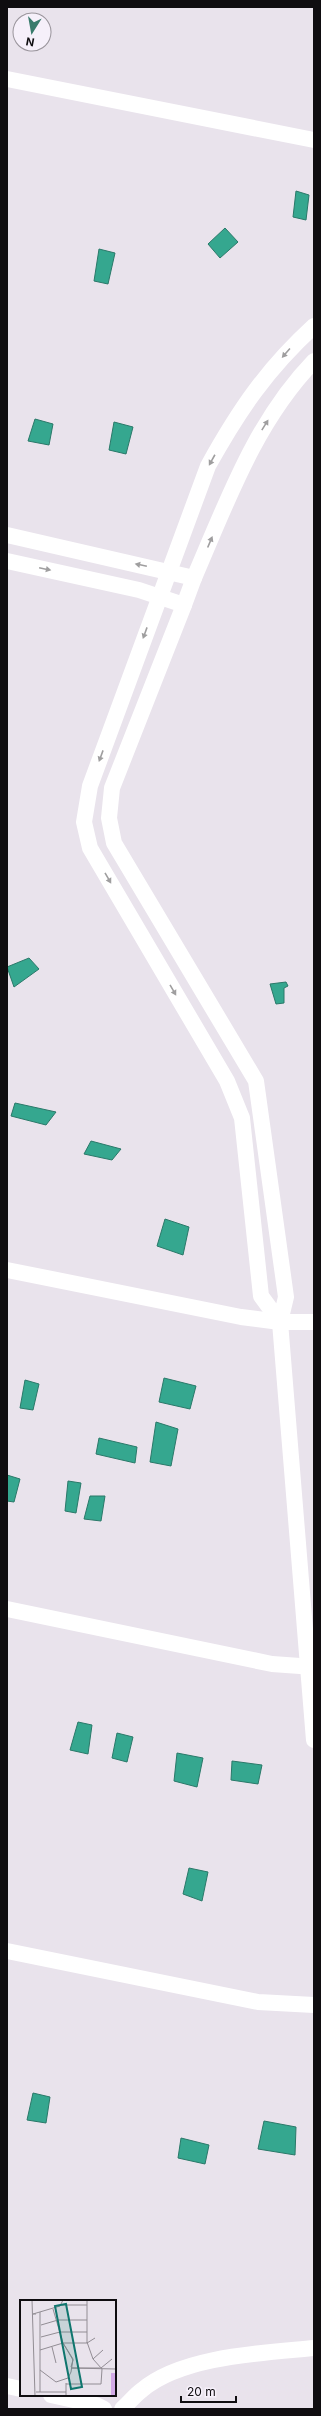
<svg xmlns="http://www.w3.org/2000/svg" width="321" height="2416" viewBox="0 0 321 2416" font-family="Inter,sans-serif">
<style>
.water{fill:#35a78f;stroke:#2a7969}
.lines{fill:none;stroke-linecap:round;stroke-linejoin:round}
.minor{stroke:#fff;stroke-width:16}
.oneway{fill:#9f9e9f}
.inset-road{fill:none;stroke:#928d94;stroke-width:1}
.view{fill:#0f766e;fill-opacity:0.15;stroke:#0f766e;stroke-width:2}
.inset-edge{fill:none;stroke:#0f0d10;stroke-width:2}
</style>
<rect width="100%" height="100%" fill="#e9e3ec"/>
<!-- water -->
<g class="water">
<path d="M296,191l13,4 -3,25 -13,-3z"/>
<path d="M225,228l13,14 -18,16 -12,-14z"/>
<path d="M99,249l16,4 -7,31 -14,-3z"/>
<path d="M35,419l18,5 -4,21 -21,-4z"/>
<path d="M114,422l19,5 -7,27 -17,-4z"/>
<path d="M29,958l10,11 -25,18 -7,-20z"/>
<path d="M286,982l2,4 -4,2v15l-8,1 -6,-20z"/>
<path d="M15,1103l41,9 -10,13 -35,-9z"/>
<path d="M91,1141l30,8 -9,11 -28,-6z"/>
<path d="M165,1219l24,8 -6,28 -26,-9z"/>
<path d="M164,1378l32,8 -6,23 -31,-7z"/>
<path d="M25,1380l14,4 -6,26 -13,-2z"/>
<path d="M156,1422l22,7 -7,37 -21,-4z"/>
<path d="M99,1438l38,9 -2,16 -39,-9z"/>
<path d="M7,1475l13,4 -6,23 -7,-1z"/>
<path d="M68,1481l13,2 -5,30 -11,-2z"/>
<path d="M90,1496h15l-4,25 -17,-2z"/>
<path d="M78,1722l14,3 -4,29 -18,-4z"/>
<path d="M117,1733l16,4 -6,25 -15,-4z"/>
<path d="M177,1753l26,5 -6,29 -23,-6z"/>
<path d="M232,1761l30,4 -4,19 -27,-4z"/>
<path d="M189,1868l19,4 -6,29 -19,-7z"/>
<path d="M33,2093l17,4 -4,26 -19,-3z"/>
<path d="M264,2121l32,6 -1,28 -37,-6z"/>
<path d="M181,2138l28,7 -4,19 -27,-6z"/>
</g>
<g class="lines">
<!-- minor -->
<g class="minor">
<path d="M7,79l307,61"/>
<path d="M7,535l187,43 -10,27 -45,-15 -132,-29"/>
<path d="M194,578c33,-76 61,-156 120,-217"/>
<path d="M184,605l-72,183 -3,30 5,25 142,238 30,216 -6,25 -19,-26 -19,-178 -15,-37 -137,-233 -6,-26 6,-36 118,-320c31,-56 59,-97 106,-140"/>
<path d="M7,1270l234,47 39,5h34"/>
<path d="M280,1322l34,418"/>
<path d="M7,1609l265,55 42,3"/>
<path d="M7,1951l251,51 56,3"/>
<path d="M7,2386l14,3"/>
<path d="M51,2395l45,10 8,4"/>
<path d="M122,2409c7,-6 13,-14 20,-19 40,-34 121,-37 172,-42"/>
</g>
</g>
<!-- one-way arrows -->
<defs><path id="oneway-solid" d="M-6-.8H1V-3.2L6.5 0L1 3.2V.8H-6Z"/></defs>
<g class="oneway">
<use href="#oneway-solid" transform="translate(286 353) rotate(131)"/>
<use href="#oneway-solid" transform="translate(265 425) rotate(-58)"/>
<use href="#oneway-solid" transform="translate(212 460) rotate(119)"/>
<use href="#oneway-solid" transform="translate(210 542) rotate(-67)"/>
<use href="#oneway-solid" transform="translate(141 565) rotate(-168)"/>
<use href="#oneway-solid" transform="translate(45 569) rotate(12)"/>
<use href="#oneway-solid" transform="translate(145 633) rotate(110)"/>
<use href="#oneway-solid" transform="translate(101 756) rotate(110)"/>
<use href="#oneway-solid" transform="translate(108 878) rotate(60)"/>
<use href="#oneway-solid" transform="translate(173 990) rotate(60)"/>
</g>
<!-- overview -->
<g transform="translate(20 2300)">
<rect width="96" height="96" fill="#e9e3ec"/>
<path d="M91,73h5v23h-5z" fill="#d2aae6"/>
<path class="inset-road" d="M12,0l3,96M42,5h25M33,9l10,34M20,12v80M16,14h-3l27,-8 3,-6M21,25l17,-5h29M21,37l19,-5h27M67,43v-43M32,47l4,16M20,50l23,-7h24l8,-5M73,59l10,-9M80,68h-29l45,1M81,68l11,-9M20,70l16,12 12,-4 3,-6 2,-13 -10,-16 10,17 -2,7M46,83v13M46,84h35l1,-15 -9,-10 -6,-17M16,92h30"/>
<path class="view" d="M46,4l16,83 -11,2 -16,-83z"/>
<rect width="96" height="96" class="inset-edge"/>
</g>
<!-- border -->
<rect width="321" height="2416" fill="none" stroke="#0f0d10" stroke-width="16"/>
<!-- north arrow -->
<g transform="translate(32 32) rotate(191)"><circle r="19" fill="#f6f0fa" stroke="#9a959c"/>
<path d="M0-3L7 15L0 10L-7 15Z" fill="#397b6c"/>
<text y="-6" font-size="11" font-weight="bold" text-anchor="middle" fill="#0f0d10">N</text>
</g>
<!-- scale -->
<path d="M181 2396v6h55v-6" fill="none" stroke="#0f0d10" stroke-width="2"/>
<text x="187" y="2396" font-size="12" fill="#0f0d10" stroke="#f6f0fa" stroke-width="3" paint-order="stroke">20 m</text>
</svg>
